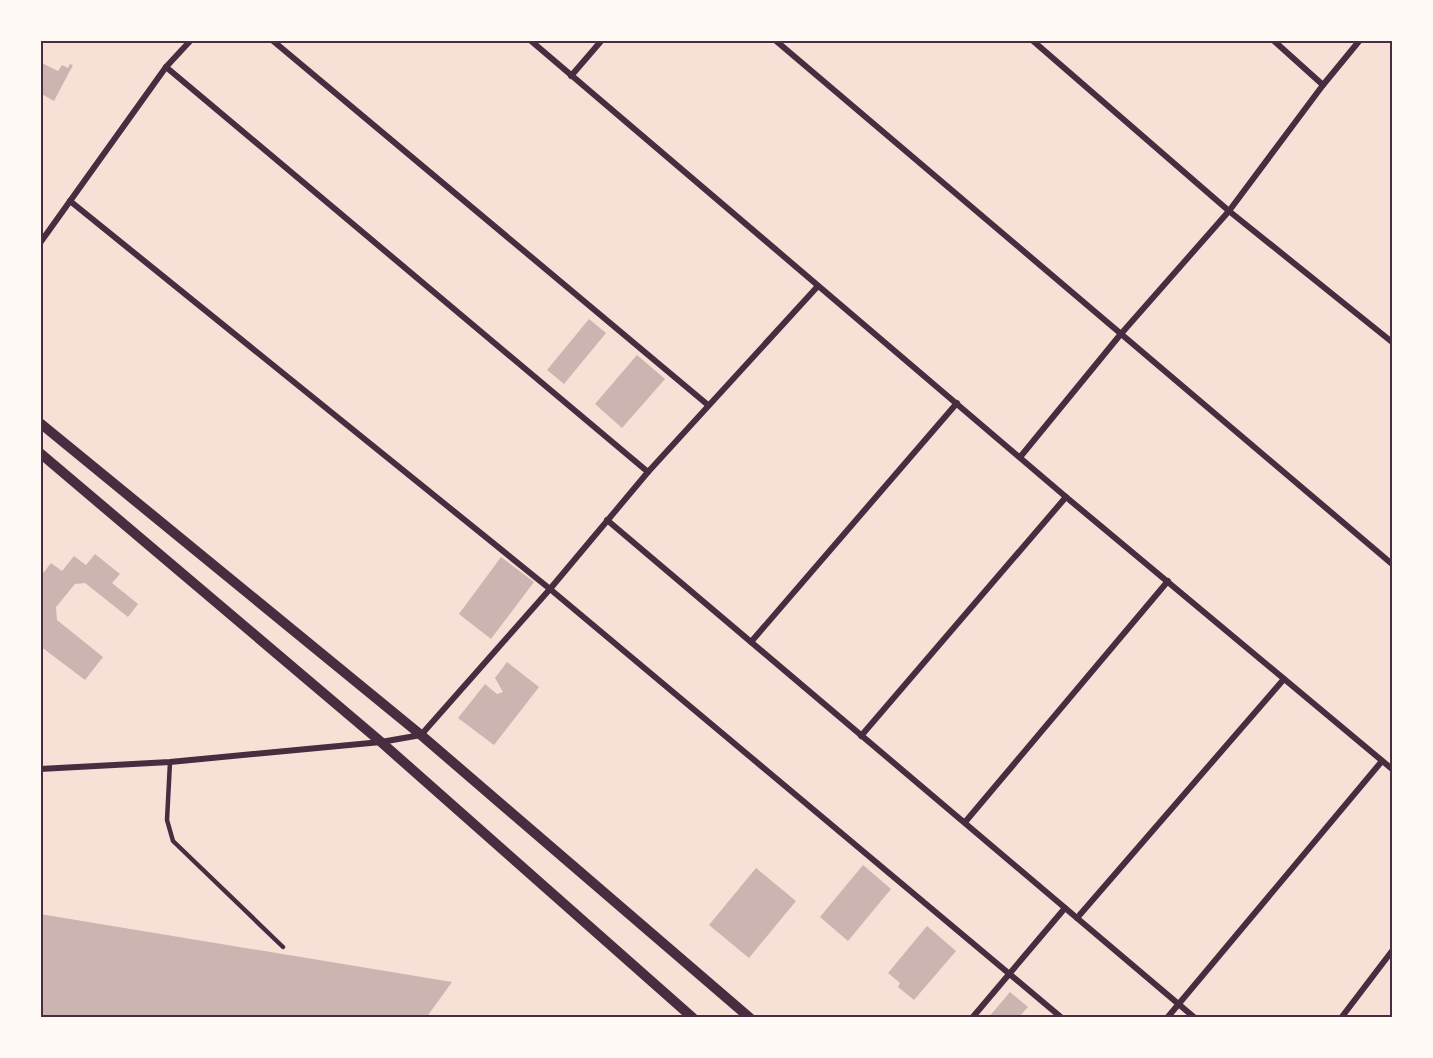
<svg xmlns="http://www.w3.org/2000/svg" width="1433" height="1058" viewBox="0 0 1433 1058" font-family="Merriweather,serif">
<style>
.building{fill:#ccb4b1}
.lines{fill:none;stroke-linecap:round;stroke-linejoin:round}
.service{stroke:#4a2c40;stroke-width:4.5}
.minor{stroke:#4a2c40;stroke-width:6}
.tertiary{stroke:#4a2c40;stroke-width:10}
.neatline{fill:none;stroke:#4a2c40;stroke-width:2}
</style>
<rect width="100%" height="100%" fill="#f7e1d7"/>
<!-- building -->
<g class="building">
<path d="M40,62l18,9 4,-6 6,3 2,-4 3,1 -19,36 -14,-8z"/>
<path d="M589,319l17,14 -42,51 -17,-14z"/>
<path d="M637,355l28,24 -43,49 -27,-24z"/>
<path d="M95,554l25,20 -8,9 26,21 -10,13 -43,-34 -10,1 -19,23 1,13 46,37 -18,23 -45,-34v-13l3,-3 -3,-2v-51l11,-14 11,8 12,-15 12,9z"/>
<path d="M501,557l33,25 -43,57 -32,-25z"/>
<path d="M507,662l32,25 -45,58 -36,-27 27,-34 12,10 6,-2 -8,-14z"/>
<path d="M863,865l28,24 -43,52 -28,-24z"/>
<path d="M756,868l40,33 -47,57 -40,-33z"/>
<path d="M40,914l412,68 -26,36h-386z"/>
<path d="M927,926l29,25 -42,49 -16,-13 2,-4 -12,-10z"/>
<path d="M1010,992l18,15 -8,9 2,2h-34z"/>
</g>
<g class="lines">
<!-- service -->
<path class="service" d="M170,762l-3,58 6,21 110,106"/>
<!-- minor -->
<g class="minor">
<path d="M272,40l436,365"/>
<path d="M530,40l536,457 326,272"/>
<path d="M775,40l617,524"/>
<path d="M1032,40l197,171 163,131"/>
<path d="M1273,40l50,45"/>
<path d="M166,67l482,405"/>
<path d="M571,76l31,-36"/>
<path d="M70,201l480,388 512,429"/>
<path d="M40,243l126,-176 25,-27"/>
<path d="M1021,456l99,-121 109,-124 94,-126 37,-45"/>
<path d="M607,520l588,498"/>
<path d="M751,642l206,-239"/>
<path d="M861,736l205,-239"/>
<path d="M40,769l130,-7 211,-20 40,-7 129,-146 98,-117 170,-186"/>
<path d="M966,821l202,-240"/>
<path d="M1077,918l207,-239"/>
<path d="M972,1018l93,-110"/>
<path d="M1167,1018l215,-257"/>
<path d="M1341,1018l51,-67"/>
</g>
<!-- tertiary -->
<g class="tertiary">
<path d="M40,423l381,312 329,283"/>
<path d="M40,453l341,289 312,276"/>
</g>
</g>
<!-- border -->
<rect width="1433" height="1058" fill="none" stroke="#fffaf5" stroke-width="84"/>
<rect x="42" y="42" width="1349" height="974" class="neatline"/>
</svg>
